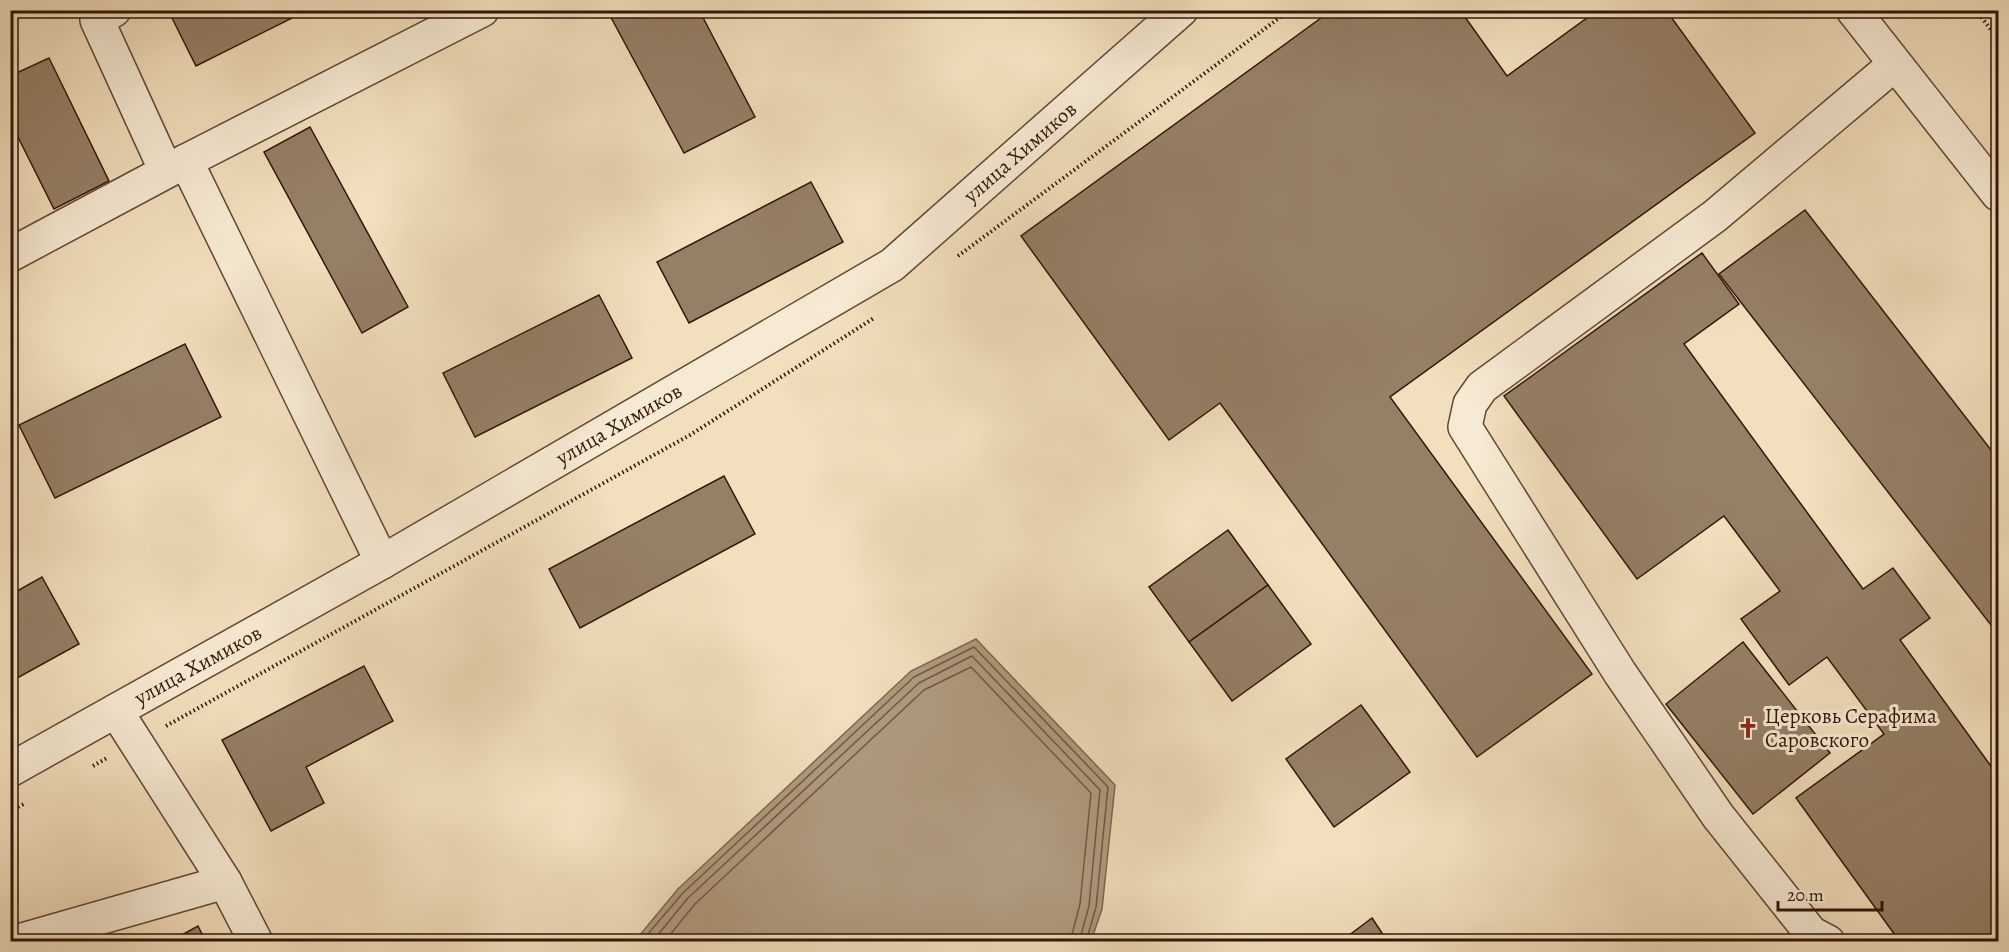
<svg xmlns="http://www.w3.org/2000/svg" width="2009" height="952" viewBox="0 0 2009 952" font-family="Alegreya,serif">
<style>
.water{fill:#b09b7f;stroke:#7d664f;stroke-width:1.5}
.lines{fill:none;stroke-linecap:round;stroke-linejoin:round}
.shore{stroke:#705844;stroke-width:1.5}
.building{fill:#957f66;stroke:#311608;stroke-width:1.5}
.minor-casing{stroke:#614835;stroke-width:36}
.path{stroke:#311608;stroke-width:4;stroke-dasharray:1.5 3;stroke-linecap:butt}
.minor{stroke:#f7ead4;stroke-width:33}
.labels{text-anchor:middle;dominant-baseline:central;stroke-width:6;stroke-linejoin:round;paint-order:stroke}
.street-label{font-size:21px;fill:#311608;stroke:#f7ead4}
.poi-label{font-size:21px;fill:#311608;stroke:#f7ead4;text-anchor:start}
</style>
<rect width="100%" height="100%" fill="#f2dfbd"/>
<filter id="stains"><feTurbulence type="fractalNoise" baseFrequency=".00333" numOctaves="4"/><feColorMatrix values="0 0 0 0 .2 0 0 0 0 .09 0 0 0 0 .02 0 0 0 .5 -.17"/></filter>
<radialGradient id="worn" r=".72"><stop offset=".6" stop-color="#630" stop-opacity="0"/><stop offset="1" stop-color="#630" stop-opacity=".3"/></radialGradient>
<!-- water -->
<path class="water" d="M976,639l139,146 -13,124 -11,32h-448l-4,-5 39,-47 233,-218z"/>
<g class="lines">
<!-- shore -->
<g class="shore">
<path d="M647,942v-7l36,-42 231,-216 60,-30 134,140 -12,120 -10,35"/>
<path d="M655,942l1,-5 32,-39 231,-215 53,-27 128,134 -11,116 -10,36"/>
<path d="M664,942l31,-38 229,-214 47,-23 120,126 -11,111 -10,38"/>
</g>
</g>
<!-- building -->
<g class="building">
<path d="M168,10h140l-112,56z"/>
<path d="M607,10h92l56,107 -71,36z"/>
<path d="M1332,10h128l47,66 91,-66h68l89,123 -365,264 202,277 -115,83 -257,-354 -51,37 -148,-204z"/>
<path d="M49,58l60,123 -55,28 -44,-88v-45z"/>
<path d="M310,127l98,180 -46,26 -98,-181z"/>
<path d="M811,182l32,60 -154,81 -32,-61z"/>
<path d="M1805,210l193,249v175l-279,-360z"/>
<path d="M1702,253l37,51 -55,40 179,245 30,-21 37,50 -30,22 98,136v161l-6,5h-92l-104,-144 88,-64 -57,-77 -38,28 -48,-66 39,-28 -56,-75 -87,63 -133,-183z"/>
<path d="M599,295l33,63 -157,79 -32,-64z"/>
<path d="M185,344l36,73 -166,81 -36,-73z"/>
<path d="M724,476l31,58 -175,94 -31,-59z"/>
<path d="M1228,530l40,55 -79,57 -40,-55z"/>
<path d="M42,577l37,67 -69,38v-87z"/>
<path d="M1268,585l43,59 -79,57 -43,-59z"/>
<path d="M1743,642l87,111 -77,61 -87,-110z"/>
<path d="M364,666l29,55 -87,46 18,36 -53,28 -49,-91z"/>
<path d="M1361,705l49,67 -76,55 -48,-68z"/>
<path d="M1372,918l16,24h-48z"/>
<path d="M198,926l8,16h-37z"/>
</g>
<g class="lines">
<!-- minor casing -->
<g class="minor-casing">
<g id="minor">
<path d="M114,10l-17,10 69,151"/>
<path d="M1853,10l145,184"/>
<path d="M10,255l176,-94"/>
<path d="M382,562l-196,-401 296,-151"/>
<path d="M116,711l109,171 31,60"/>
<path d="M10,770l372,-208 510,-297 289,-255"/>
<path d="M15,942l210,-60"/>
<path d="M1828,942l-17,-9 -93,-117 -98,-143 -155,-246 5,-23 12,-17 233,-171 180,-152"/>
</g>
</g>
<!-- path -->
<g class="path">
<path d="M1976,10l22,29"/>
<path d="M958,256l332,-246"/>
<path d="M166,726l524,-291 184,-117"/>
<path d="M93,766l14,-8"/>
<path d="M10,811l16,-8"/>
</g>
<!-- minor -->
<use href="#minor" class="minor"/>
</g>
<!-- icons -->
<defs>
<g id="church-bare" transform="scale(1.62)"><path d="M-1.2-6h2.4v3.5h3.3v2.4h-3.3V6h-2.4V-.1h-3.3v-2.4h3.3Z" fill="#8f2418" stroke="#f7ead4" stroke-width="2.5" paint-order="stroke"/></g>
</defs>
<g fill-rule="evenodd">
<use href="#church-bare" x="1748" y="728"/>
</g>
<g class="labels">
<!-- street labels -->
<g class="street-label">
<text transform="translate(1020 152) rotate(-41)">улица Химиков</text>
<text transform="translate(619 424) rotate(-30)">улица Химиков</text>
<text transform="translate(198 665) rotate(-29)">улица Химиков</text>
</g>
<!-- poi labels -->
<g class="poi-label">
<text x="1765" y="716">Церковь Серафима<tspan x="1765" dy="24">Саровского</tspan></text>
</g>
</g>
<!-- margin -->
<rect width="2009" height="952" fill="none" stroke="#f2dfbd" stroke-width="36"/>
<rect x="12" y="12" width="1985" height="928" fill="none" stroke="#311608" stroke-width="3"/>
<rect x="18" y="18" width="1973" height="916" fill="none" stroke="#311608" stroke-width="1.5"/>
<!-- scale -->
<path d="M1778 901v9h104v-9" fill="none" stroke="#311608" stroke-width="3"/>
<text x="1787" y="901" font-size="18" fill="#311608" stroke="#f7ead4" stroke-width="4.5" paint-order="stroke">20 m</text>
<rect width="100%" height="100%" filter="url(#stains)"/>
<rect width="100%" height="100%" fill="url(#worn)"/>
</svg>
